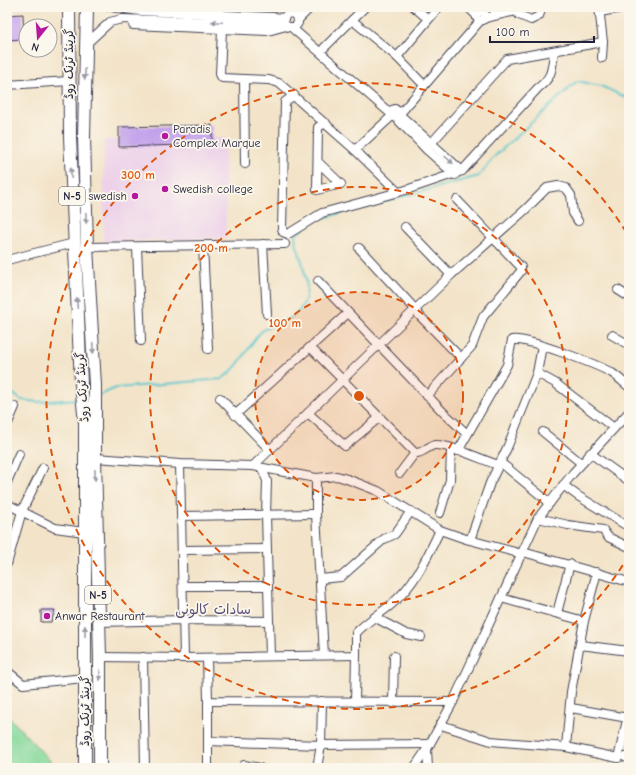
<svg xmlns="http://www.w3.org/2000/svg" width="636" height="775" viewBox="0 0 636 775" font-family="'Comic Neue','Playpen Sans Arabic',sans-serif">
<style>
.built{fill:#edd1e9}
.green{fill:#84d89a;stroke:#537d6a}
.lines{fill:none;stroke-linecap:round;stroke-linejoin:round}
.stream{stroke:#58c6cd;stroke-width:2}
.building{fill:#c2a1eb}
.minor-casing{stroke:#413f50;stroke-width:10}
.highway-casing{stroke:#413f50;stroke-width:14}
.minor{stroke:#fff;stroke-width:8}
.highway{stroke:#fff;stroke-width:12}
.oneway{fill:#9c9ca7}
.ring{fill:none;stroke:#de560e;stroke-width:2;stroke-dasharray:7 5}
.poi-dot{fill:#b5179e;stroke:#fbf7ec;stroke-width:1.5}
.labels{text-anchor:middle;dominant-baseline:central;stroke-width:3.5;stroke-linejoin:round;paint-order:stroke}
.shield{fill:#fbf7ec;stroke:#636270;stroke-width:1}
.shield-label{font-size:11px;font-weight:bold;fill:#22223b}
.street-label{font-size:12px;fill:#22223b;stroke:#fbf7ec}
.poi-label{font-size:12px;fill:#22223b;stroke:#fbf7ec;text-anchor:start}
.quarter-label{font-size:14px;fill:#5a4e79;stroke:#fbf7ec}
.centre{fill:#de560e;stroke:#fbf7ec;stroke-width:2}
.ring-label{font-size:12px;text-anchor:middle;font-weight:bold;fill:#de560e;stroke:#fbf7ec;stroke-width:3.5;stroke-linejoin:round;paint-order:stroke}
</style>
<rect width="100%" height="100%" fill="#fbf7ec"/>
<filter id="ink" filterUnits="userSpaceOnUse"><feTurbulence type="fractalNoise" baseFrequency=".025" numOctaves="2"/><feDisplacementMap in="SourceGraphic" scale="8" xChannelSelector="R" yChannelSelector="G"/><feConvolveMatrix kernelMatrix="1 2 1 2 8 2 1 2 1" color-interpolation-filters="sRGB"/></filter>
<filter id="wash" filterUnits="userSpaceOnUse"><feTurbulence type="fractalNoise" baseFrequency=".012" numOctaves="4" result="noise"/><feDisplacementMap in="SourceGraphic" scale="16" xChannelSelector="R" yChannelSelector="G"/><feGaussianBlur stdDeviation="0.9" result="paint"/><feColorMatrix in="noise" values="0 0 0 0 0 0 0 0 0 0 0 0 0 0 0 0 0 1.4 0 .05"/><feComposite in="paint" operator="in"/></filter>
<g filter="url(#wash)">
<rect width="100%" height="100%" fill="#f3e4c9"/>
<!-- built -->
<path class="built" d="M225,138l1,100 -123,4 1,-102z"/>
<!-- green -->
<path class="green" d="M7,715l49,52 -1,1h-48z"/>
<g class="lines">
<!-- stream -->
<g class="stream">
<path d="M319,219l160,-43 16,-20 82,-75 24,5 28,13"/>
<path d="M7,389l14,11 18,2 39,-3"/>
<path d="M100,395l16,-7 106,-9c19,-13 24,-30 38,-46 6,-7 20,-10 28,-14 31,-16 16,-50 8,-76l-1,-8 9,-6"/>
</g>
</g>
<g id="blocks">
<!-- building -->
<g class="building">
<path d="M23,14l1,25 -17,1v-25z"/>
<path d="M212,125v19l-93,3v-20z"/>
<path d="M41,610h14l-4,12h-10z"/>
</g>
</g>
</g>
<g filter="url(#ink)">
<use href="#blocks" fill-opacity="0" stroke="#413f50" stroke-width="1"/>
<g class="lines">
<!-- minor casing -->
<g class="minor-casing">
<g id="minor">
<path d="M110,7l30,4 133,6 11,1 3,-4 5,-1 6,5v5l-3,4h-7l-4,-3v-6"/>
<path d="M175,7l45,3"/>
<path d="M414,7l14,12"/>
<path d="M468,7l8,8"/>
<path d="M515,7l4,8 12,5 8,-4 3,-9"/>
<path d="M599,7l4,35 -1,16"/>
<path d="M494,10l15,-3"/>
<circle cx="481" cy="16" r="4.5"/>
<path d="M600,12l27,-5"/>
<path d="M485,18l31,-7"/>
<path d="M298,20l13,-13"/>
<path d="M352,20l45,37 24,25"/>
<path d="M133,25l135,6 18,-5"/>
<path d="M292,28l98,85"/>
<path d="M222,30l-2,44 2,4 47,2 10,3 76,67 43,42"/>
<path d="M86,44l24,-22 12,-3 162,5"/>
<path d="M324,48l41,-41"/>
<path d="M397,57l42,-50"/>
<path d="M244,80l1,84"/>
<path d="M7,85l62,-4"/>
<path d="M294,95l-9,7 -3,126 1,4 5,2 34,-21 84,-23 56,-19 76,-83c15,-11 14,-20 16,-37"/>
<path d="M400,113l-5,-4 -3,1 -2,3 4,4 4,-1 82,-95"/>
<path d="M399,114l63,57"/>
<path d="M398,120l28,29 29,26"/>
<path d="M426,149l81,-90 96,-17"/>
<path d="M355,150l37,-34"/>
<path d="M318,162l23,22 -24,6 1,-63 8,-4"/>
<path d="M405,227l46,48"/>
<path d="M263,244l4,70"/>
<path d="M203,245l5,104"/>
<path d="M87,247l198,-3"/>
<path d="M137,247l4,94"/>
<path d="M359,248l56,61"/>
<path d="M7,260l67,-17"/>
<path d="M318,281l125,131 24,22"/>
<path d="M618,290l11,7"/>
<path d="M414,310l47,48"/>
<path d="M612,335l17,10"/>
<path d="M310,347l105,106c8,1 12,-7 20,-8 14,-1 48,15 63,20"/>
<path d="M537,373l18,10 59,45"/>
<path d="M427,396l45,-50 11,-29 38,-46v-4l-4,-4 -60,-63"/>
<path d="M220,398l50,52"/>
<path d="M308,413l37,33 35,-29"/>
<path d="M235,415l113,-102"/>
<path d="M7,425l8,-18"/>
<path d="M543,432l38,31"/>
<path d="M458,451l49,-86 5,-25c14,-3 86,25 100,33 6,4 11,9 17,14"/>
<path d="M590,453l39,28"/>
<path d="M95,458l85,6 73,2 198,-191 74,-65 22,-22 11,-2 8,2 5,7 2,18 5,8"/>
<path d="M500,462l50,41"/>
<path d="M180,464l4,194 172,-3v-22c11,-12 26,-20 38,-31 22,-19 34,-47 46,-72"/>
<path d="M253,466l63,12 21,-2 10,3 31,12 62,39 26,9 56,15"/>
<path d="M262,468l5,13 -1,34 4,141"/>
<path d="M400,473l15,-20"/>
<path d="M316,478v36l8,141"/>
<path d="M7,482l12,-28"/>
<path d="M563,485l15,11 51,31"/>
<path d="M7,504l48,24 29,4"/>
<path d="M440,513l10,-33 1,-31"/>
<path d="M182,516l134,-2"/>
<path d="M538,518l30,7 35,5 5,7 21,10"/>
<path d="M470,540l20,-57 17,-35 30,-75 5,-27"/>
<path d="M183,550l84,-1"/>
<path d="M523,552l106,30"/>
<path d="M7,564l15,-53 21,-43"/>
<path d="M320,579l21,-2 43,-38 11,-5 16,-23"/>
<path d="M183,586h85"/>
<path d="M501,598l83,23"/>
<path d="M557,613l13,-49"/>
<path d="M376,618l30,16 15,3"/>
<path d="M99,622l85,-2 85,1"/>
<path d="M580,645l49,6"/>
<path d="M100,657l84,1"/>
<path d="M143,657l2,111"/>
<path d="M207,658l1,43 245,1"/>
<path d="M7,671l16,13 62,-6"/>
<path d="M208,701v67"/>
<path d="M355,702l1,-47"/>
<path d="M393,703l1,-47"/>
<path d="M571,708l57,10"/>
<path d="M441,725l50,16 75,6 52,11 11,-46"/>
<path d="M208,741l113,4 109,-1"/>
<path d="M566,747l5,-55 13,-71 13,-49"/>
<path d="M427,749l1,19"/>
<path d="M625,757l4,1"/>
<path d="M242,768l2,-3 16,3"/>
<path d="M317,768l4,-23 1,-44"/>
<path d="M414,768l13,-19 26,-47 85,-184 35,-45 56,-61"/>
</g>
</g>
<!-- highway casing -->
<g class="highway-casing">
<g id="highway">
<path d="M69,7l1,130 11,247 4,39v345"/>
<path d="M87,7l-3,130 3,110 8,138v73l5,199v111"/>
</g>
</g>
<!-- minor -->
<use href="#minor" class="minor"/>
<!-- highway -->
<use href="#highway" class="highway"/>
</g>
<!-- one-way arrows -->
<defs><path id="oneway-solid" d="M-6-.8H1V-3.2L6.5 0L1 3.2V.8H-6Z"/></defs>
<g class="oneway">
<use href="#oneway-solid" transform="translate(217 22) rotate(-178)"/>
<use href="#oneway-solid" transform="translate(85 74) rotate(91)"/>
<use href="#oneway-solid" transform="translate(449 160) rotate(42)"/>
<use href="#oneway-solid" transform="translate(71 173) rotate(-93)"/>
<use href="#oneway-solid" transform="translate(86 218) rotate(88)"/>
<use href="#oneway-solid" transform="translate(77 303) rotate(-93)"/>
<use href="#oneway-solid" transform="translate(93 348) rotate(87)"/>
<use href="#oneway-solid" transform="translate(95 475) rotate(89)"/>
<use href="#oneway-solid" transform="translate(85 631) rotate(-90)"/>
<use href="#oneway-solid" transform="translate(100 675) rotate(90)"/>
</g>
</g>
<!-- distance rings -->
<circle cx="359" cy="396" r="104" fill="#de560e" fill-opacity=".12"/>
<g class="ring">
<circle cx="359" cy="396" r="104"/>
<circle cx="359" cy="396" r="209"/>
<path d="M629 555A313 313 0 1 1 629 237"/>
</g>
<!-- markers -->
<g class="poi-dot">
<circle cx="165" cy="136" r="4"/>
<circle cx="165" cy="189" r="4"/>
<circle cx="135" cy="196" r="4"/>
<circle cx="47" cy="616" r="4"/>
</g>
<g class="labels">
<!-- shield labels -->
<g class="shield">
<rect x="59" y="187" width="26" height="18" rx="3"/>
<rect x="85" y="586" width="26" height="18" rx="3"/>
</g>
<g class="shield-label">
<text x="72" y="196">N-5</text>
<text x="98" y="595">N-5</text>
</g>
<!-- street labels -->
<g class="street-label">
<text transform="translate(69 64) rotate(-90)">گرینڈ ٹرنک روڈ</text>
<text transform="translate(82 387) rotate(-94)">گرینڈ ٹرنک روڈ</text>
<text transform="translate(85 711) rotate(-90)">گرینڈ ٹرنک روڈ</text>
</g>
<!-- poi labels -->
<g class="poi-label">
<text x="173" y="129">Paradis<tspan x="173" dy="14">Complex Marque</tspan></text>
<text x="173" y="189">Swedish college</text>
<text x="127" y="196" text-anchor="end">swedish</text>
<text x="55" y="616">Anwar Restaurant</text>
</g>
<!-- quarter labels -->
<g class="quarter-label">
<text x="213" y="609">سادات کالونی</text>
</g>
</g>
<circle cx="359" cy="396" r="6" class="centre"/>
<g class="ring-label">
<text x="138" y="179">300 m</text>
<text x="211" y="252">200 m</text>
<text x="285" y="327">100 m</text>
</g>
<!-- margin -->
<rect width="636" height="775" fill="none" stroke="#fbf7ec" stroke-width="24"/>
<!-- north arrow -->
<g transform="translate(38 38) rotate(197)"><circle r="19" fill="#fbf7ec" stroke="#a4a2a5"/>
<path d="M0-3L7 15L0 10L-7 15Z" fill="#b5179e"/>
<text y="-6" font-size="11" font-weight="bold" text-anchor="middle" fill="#22223b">N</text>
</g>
<!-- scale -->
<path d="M490 36v6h104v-6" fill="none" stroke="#22223b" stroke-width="2"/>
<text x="496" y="36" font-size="12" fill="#22223b" stroke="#fbf7ec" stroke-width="3" paint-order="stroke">100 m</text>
</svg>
